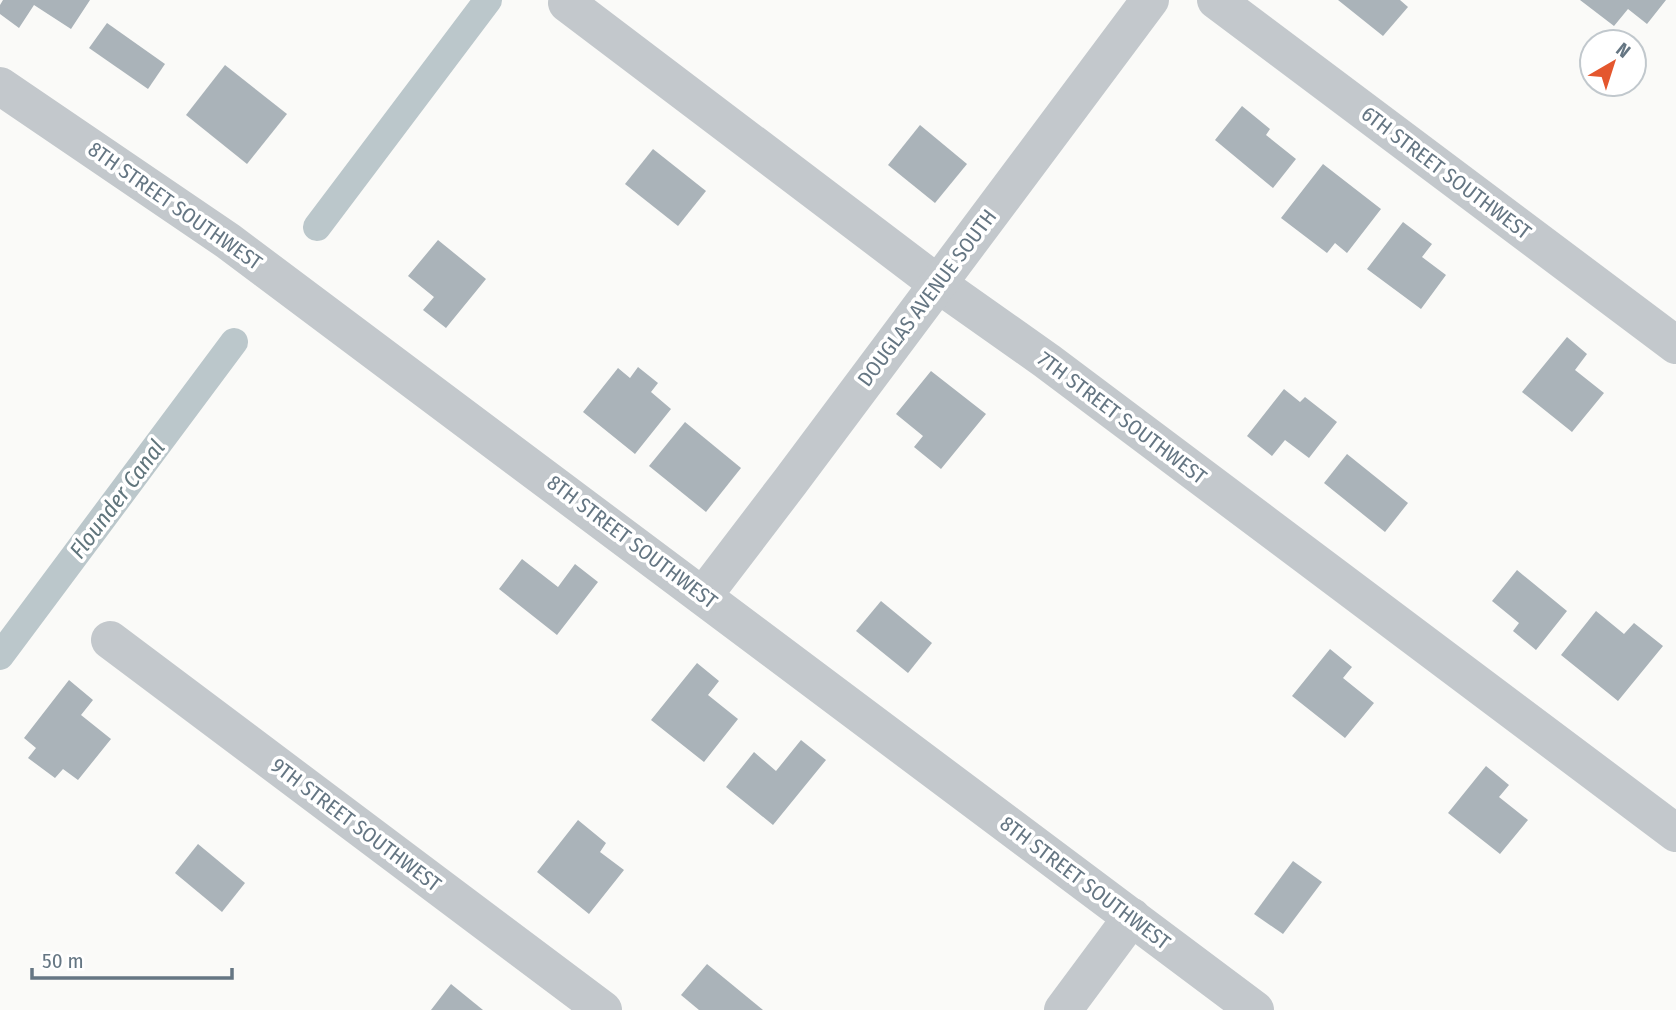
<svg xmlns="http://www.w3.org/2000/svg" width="1676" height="1010" viewBox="0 0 1676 1010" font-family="'Fira Sans Condensed',sans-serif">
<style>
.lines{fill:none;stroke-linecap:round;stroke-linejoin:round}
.canal{stroke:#bbc7cb;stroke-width:28}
.building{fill:#aab3b9}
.minor{stroke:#c3c8cc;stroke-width:38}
.labels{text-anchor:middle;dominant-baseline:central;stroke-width:7;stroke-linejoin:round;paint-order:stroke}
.street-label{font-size:21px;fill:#657683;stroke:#fff}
.water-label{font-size:23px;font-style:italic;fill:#60757c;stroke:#fff}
</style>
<rect width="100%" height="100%" fill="#fafaf8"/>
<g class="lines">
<!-- canal -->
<g class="canal">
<path d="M317,227l171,-227"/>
<path d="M0,656l234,-314"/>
</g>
</g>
<!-- building -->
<g class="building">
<path d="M3,0h87l-19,29 -37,-24 -15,23 -19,-14v-9z"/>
<path d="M1338,0h62l8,7 -25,29z"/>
<path d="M1580,0h86l-19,24 -19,-15 -14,17z"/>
<path d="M107,23l58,41 -17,25 -59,-41z"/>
<path d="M225,65l62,49 -40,50 -61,-49z"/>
<path d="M1242,106l28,23 -4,6 30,24 -23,29 -58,-48z"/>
<path d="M920,125l47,39 -32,39 -47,-38z"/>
<path d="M653,149l53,42 -28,35 -53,-42z"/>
<path d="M1323,164l58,45 -34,44 -12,-10 -8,10 -46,-35z"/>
<path d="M1403,222l29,22 -10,13 24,18 -25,34 -54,-40z"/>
<path d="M438,240l48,39 -40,49 -23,-18 11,-13 -26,-21z"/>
<path d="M1567,337l20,17 -12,16 29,23 -32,39 -50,-40z"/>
<path d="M638,367l20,16 -7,9 20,17 -36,45 -52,-42 35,-44 12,10z"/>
<path d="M931,371l55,43 -45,55 -27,-22 9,-11 -27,-22z"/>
<path d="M1284,389l16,13 5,-5 32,25 -28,36 -24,-18 -13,16 -25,-20z"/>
<path d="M685,422l56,46 -35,44 -57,-46z"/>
<path d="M1347,454l61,49 -23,29 -61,-49z"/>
<path d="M522,559l36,28 17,-23 23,18 -41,53 -58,-46z"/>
<path d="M1517,570l50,41 -31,39 -23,-19 6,-8 -27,-22z"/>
<path d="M881,601l51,42 -24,30 -52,-42z"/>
<path d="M1596,611l28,23 10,-11 29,23 -45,55 -57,-46z"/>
<path d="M1330,649l22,18 -9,11 31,25 -29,35 -53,-42z"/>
<path d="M697,663l22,18 -11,14 30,24 -34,43 -53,-42z"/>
<path d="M69,680l24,20 -12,15 30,24 -33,41 -15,-11 -8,9 -27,-20 8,-10 -12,-10z"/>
<path d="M801,740l25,20 -53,65 -47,-38 28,-35 22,19z"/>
<path d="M1486,766l23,19 -10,12 29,23 -28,34 -52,-41z"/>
<path d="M578,820l28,23 -6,9 24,18 -35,44 -52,-42z"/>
<path d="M198,844l47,39 -23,29 -47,-39z"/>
<path d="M1293,861l29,21 -39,52 -29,-20z"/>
<path d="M707,964l56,46h-64l-18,-15z"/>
<path d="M451,984l32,26h-52z"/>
</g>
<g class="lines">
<!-- minor -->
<g class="minor">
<path d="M1216,0l460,345"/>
<path d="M567,3l371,281 109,77 629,472"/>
<path d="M0,86l228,155 1027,769"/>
<path d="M703,596l87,-114 360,-482"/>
<path d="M110,640l493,370"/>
<path d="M1063,1010l69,-93"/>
</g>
</g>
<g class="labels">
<!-- street labels -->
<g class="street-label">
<text transform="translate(1446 173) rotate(37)">6TH STREET SOUTHWEST</text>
<text transform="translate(175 206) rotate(35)">8TH STREET SOUTHWEST</text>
<text transform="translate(927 298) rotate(-53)">DOUGLAS AVENUE SOUTH</text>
<text transform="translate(1122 418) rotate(37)">7TH STREET SOUTHWEST</text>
<text transform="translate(632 542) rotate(37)">8TH STREET SOUTHWEST</text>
<text transform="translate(356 825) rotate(37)">9TH STREET SOUTHWEST</text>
<text transform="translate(1085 883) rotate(37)">8TH STREET SOUTHWEST</text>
</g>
<!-- water labels -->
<g class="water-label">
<text transform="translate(117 499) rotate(-53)">Flounder Canal</text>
</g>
</g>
<!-- north arrow -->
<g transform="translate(1613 63) rotate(39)"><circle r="33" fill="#ffffff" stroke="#c1c8cd" stroke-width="2"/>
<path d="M0-5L12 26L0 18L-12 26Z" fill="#e4572e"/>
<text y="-10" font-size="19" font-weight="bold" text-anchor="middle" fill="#657683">N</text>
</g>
<!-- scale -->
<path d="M32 968v10h200v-10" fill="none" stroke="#657683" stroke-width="3.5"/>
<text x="42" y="968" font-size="21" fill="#657683" stroke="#ffffff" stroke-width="5" paint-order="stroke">50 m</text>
</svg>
